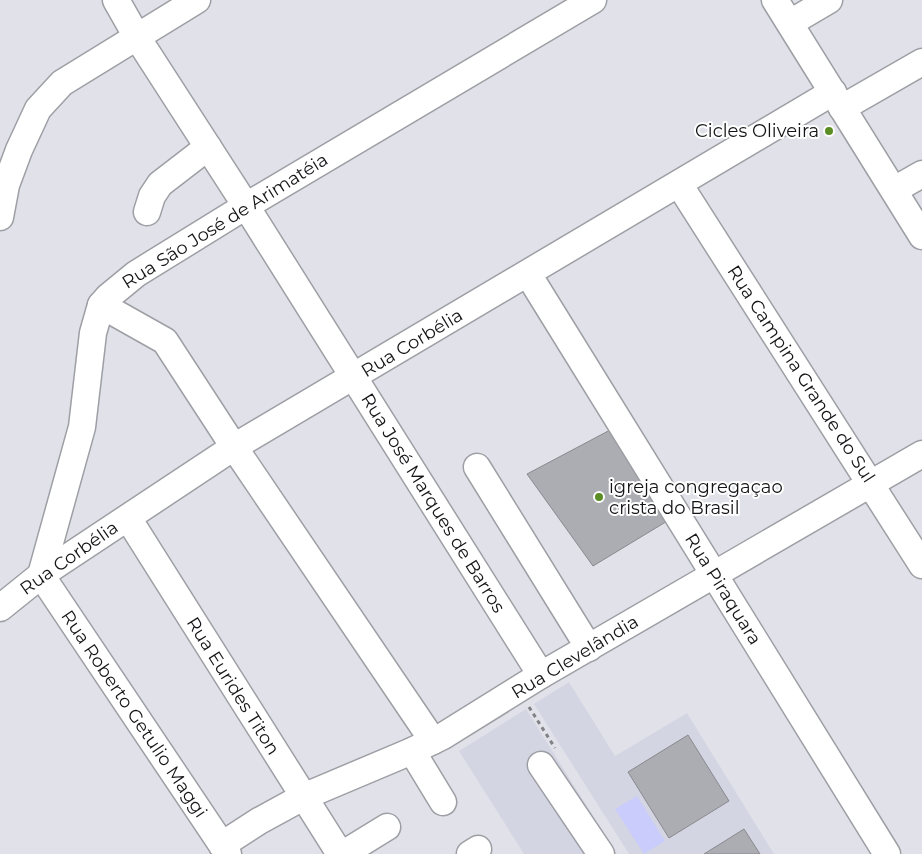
<svg xmlns="http://www.w3.org/2000/svg" width="922" height="854" viewBox="0 0 922 854" font-family="Montserrat,sans-serif">
<style>
.built{fill:#d4d5e3}
.green{fill:#cacdfb}
.building{fill:#acacb3;stroke:#89898f}
.lines{fill:none;stroke-linecap:round;stroke-linejoin:round}
.minor-casing{stroke:#9e9fa5;stroke-width:29}
.path{stroke:#808186;stroke-width:3;stroke-dasharray:4 4;stroke-linecap:butt}
.minor{stroke:#fff;stroke-width:26}
.poi-dot{fill:#5b8d25;stroke:#fff;stroke-width:2}
.labels{text-anchor:middle;dominant-baseline:central;stroke-width:4;stroke-linejoin:round;paint-order:stroke}
.poi-label{font-size:18px;fill:#141417;stroke:#fff;text-anchor:end}
.street-label{font-size:18px;fill:#141417;stroke:#fff}
</style>
<rect width="100%" height="100%" fill="#e1e2e9"/>
<!-- built -->
<g class="built">
<path d="M569,682l46,74 72,-43 87,141h-145l-95,-150z"/>
<path d="M526,709l91,145h-93l-65,-103z"/>
</g>
<!-- green -->
<path class="green" d="M637,796l28,45 -21,13 -29,-45z"/>
<!-- building -->
<g class="building">
<path d="M612,429l57,91 -76,46 -66,-92z"/>
<path d="M688,735l41,66 -60,37 -41,-66z"/>
<path d="M744,829l16,25h-56z"/>
</g>
<g class="lines">
<!-- minor casing -->
<g class="minor-casing">
<g id="minor">
<path d="M116,0l21,37 109,169 295,469"/>
<path d="M775,0l147,236"/>
<path d="M790,23l39,-23"/>
<path d="M842,108l80,-46"/>
<path d="M679,184l243,381"/>
<path d="M894,190l28,-16"/>
<path d="M147,212l5,-16 8,-12 48,-37"/>
<path d="M0,217l6,-32 13,-35 19,-41 24,-26 135,-83"/>
<path d="M528,274l359,580"/>
<path d="M101,305l64,36 69,106 199,294"/>
<path d="M477,467l112,181"/>
<path d="M128,518l212,336"/>
<path d="M41,575l41,-148 11,-94 8,-28 7,-8 28,-23 110,-68 347,-206"/>
<path d="M41,575l187,279"/>
<path d="M0,608l41,-33 193,-128 599,-355"/>
<path d="M412,751l31,51"/>
<path d="M541,765l60,89"/>
<path d="M222,845l37,-24 44,-24 109,-46 31,-15 98,-61 381,-221"/>
<path d="M343,854l44,-27"/>
<path d="M470,854l8,-5"/>
</g>
</g>
<!-- path -->
<path class="path" d="M529,707l26,41"/>
<!-- minor -->
<use href="#minor" class="minor"/>
</g>
<!-- markers -->
<g class="poi-dot">
<circle cx="829" cy="131" r="5"/>
<circle cx="599" cy="497" r="5"/>
</g>
<g class="labels">
<!-- poi labels -->
<g class="poi-label">
<text x="819" y="131">Cicles Oliveira</text>
<text x="609" y="487" text-anchor="start">igreja congregaçao<tspan x="609" dy="21">crista do Brasil</tspan></text>
</g>
<!-- street labels -->
<g class="street-label">
<text transform="translate(225 221) rotate(-32)">Rua São José de Arimatéia</text>
<text transform="translate(412 343) rotate(-31)">Rua Corbélia</text>
<text transform="translate(801 374) rotate(57)">Rua Campina Grande do Sul</text>
<text transform="translate(433 503) rotate(58)">Rua José Marques de Barros</text>
<text transform="translate(69 558) rotate(-35)">Rua Corbélia</text>
<text transform="translate(723 589) rotate(58)">Rua Piraquara</text>
<text transform="translate(575 657) rotate(-31)">Rua Clevelândia</text>
<text transform="translate(233 686) rotate(58)">Rua Eurides Titon</text>
<text transform="translate(134 714) rotate(56)">Rua Roberto Getulio Maggi</text>
</g>
</g>
</svg>
